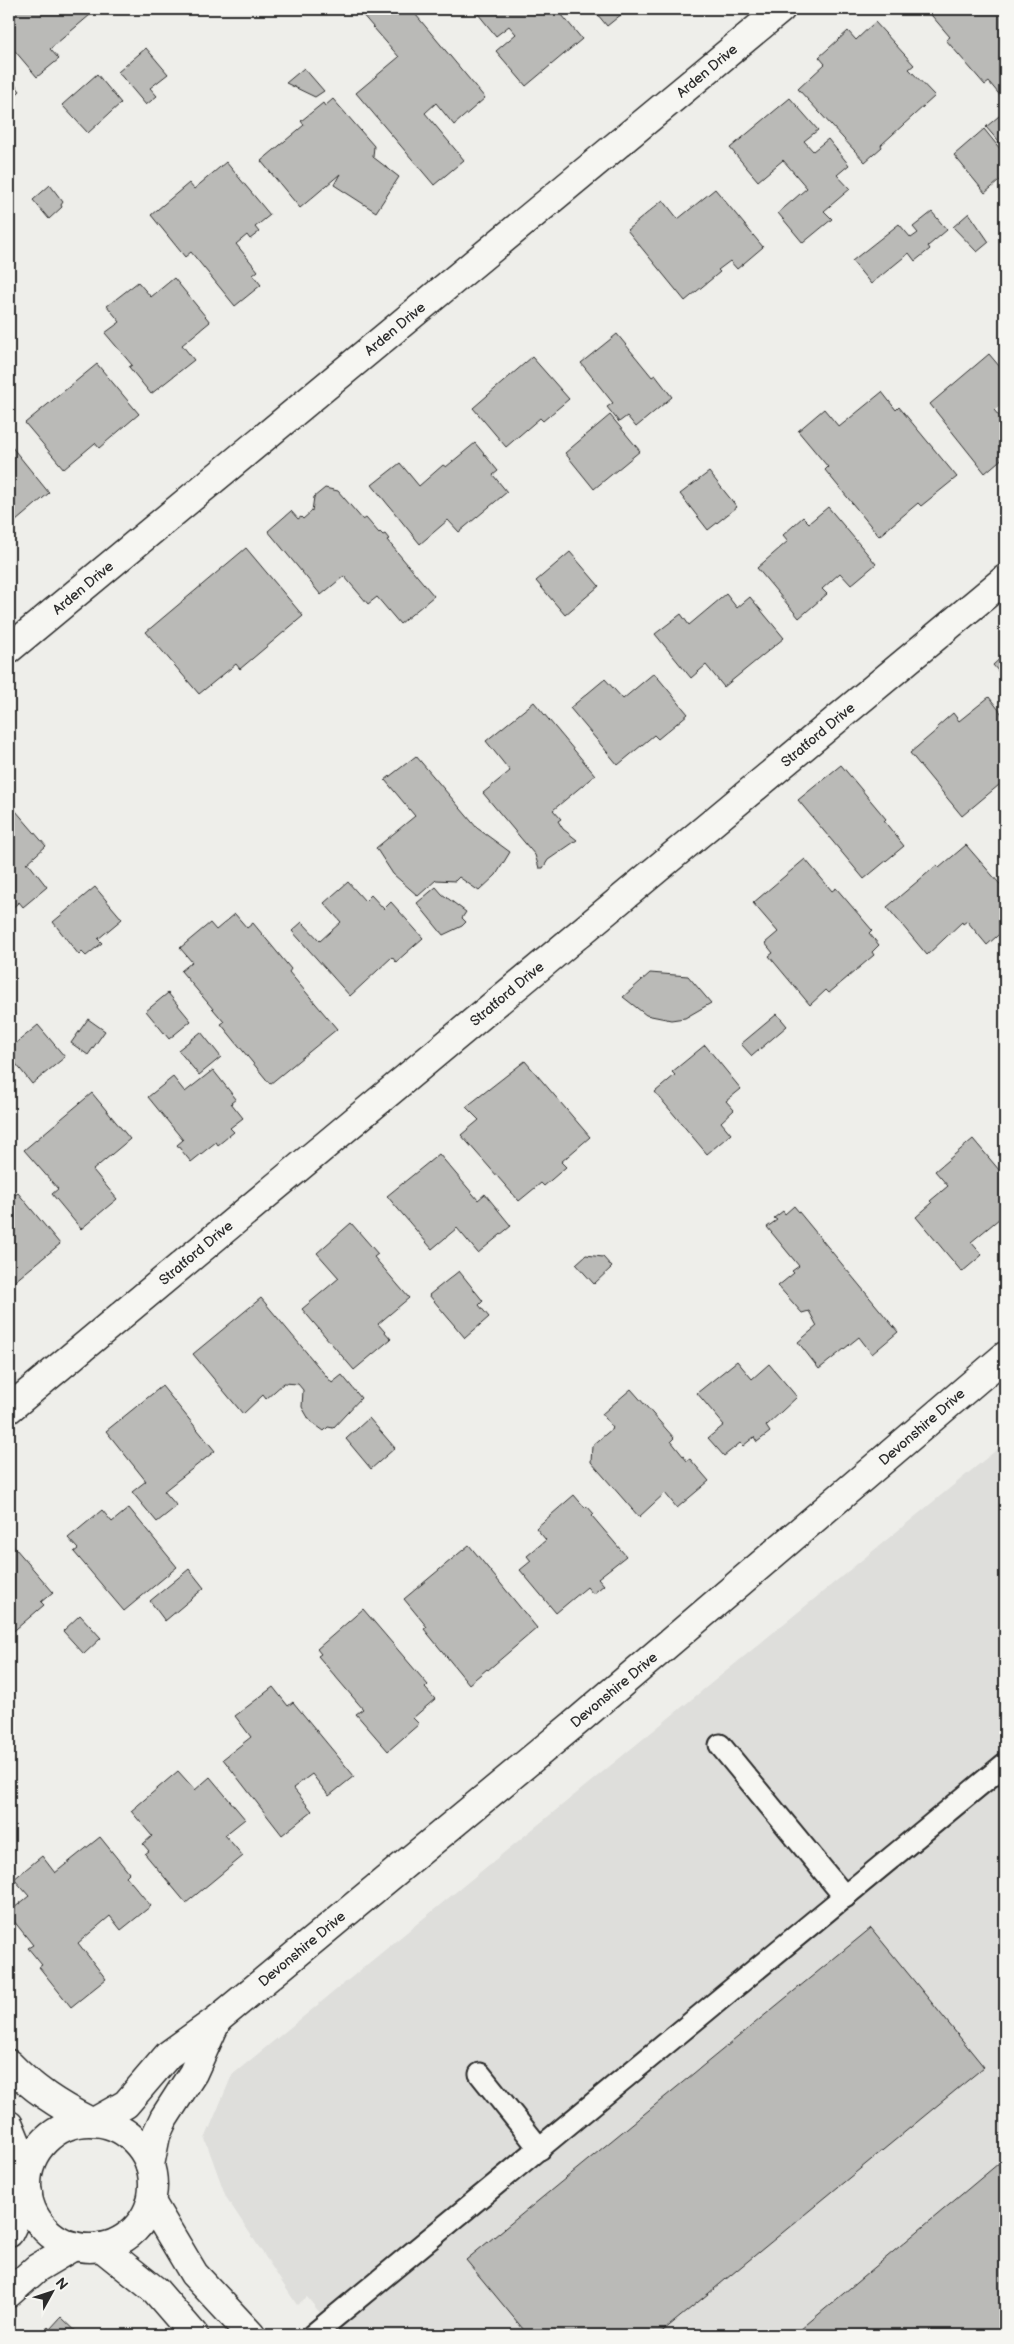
<svg xmlns="http://www.w3.org/2000/svg" width="1014" height="2344" viewBox="0 0 1014 2344" font-family="'Balsamiq Sans',sans-serif">
<style>
.built{fill:#dededb}
.building{fill:#babab7;stroke:#2b2b2b}
.lines{fill:none;stroke-linecap:round;stroke-linejoin:round}
.service-casing{stroke:#2b2b2b;stroke-width:25}
.minor-casing{stroke:#2b2b2b;stroke-width:31}
.tertiary-casing{stroke:#2b2b2b;stroke-width:31}
.secondary-casing{stroke:#2b2b2b;stroke-width:31}
.service{stroke:#f6f6f2;stroke-width:21}
.minor{stroke:#f6f6f2;stroke-width:28}
.tertiary{stroke:#f6f6f2;stroke-width:28}
.secondary{stroke:#f6f6f2;stroke-width:28}
.labels{text-anchor:middle;dominant-baseline:central;stroke-width:4.5;stroke-linejoin:round;paint-order:stroke}
.street-label{font-size:14px;fill:#2b2b2b;stroke:#f6f6f2}
</style>
<rect width="100%" height="100%" fill="#eeeeea"/>
<filter id="ink" filterUnits="userSpaceOnUse"><feTurbulence type="fractalNoise" baseFrequency=".02" numOctaves="2"/><feDisplacementMap in="SourceGraphic" scale="10" xChannelSelector="R" yChannelSelector="G"/><feConvolveMatrix kernelMatrix="1 2 1 2 8 2 1 2 1" color-interpolation-filters="sRGB"/></filter>
<g filter="url(#ink)">
<!-- built -->
<path class="built" d="M1005,1443v892h-667l-31,-38 -10,8 -71,-108 -21,-58 27,-64z"/>
<!-- building -->
<g class="building">
<path d="M17,9h80l-47,40 9,10 -22,18 -28,-33v-28z"/>
<path d="M366,9h45l74,89 -31,27 -18,-22 -11,10 39,47 -30,25 -78,-92 43,-36 -38,-44z"/>
<path d="M474,9h83l25,30 -56,47 -30,-35 20,-17 -7,-8 -13,10z"/>
<path d="M593,9h35l-21,17z"/>
<path d="M926,9h79v88l-2,2 -14,-17 -4,3 -39,-45 4,-3z"/>
<path d="M875,22l39,43 -5,4 26,27 -54,49 1,2 -17,15 -67,-73 27,-25 -6,-7 29,-26 8,9z"/>
<path d="M146,48l22,26 -18,14 7,8 -11,9 -28,-33z"/>
<path d="M304,68l20,23 -9,6 -29,-14z"/>
<path d="M97,74l24,29 -33,30 -26,-28z"/>
<path d="M9,78l11,13 -11,10z"/>
<path d="M790,98l28,32 -14,11 9,10 15,-12 21,26 -12,10 13,14 -26,22 8,8 -29,24 -25,-30 29,-25 -24,-28 -25,21 -28,-33z"/>
<path d="M333,99l41,47 -1,11 26,20 -23,35 -42,-27 6,-11 -40,34 -39,-47 43,-36 -3,-4 22,-18 2,3z"/>
<path d="M1005,111v38l-19,-22z"/>
<path d="M984,129l21,26v21l-20,17 -31,-38z"/>
<path d="M226,162l44,53 -15,12 4,5 -9,7 -3,-4 -11,9 22,27 -5,4 8,10 -26,21 -44,-54 -6,5 -34,-42 38,-32 5,6z"/>
<path d="M50,185l13,17 -2,3 1,2 -13,12 -16,-19z"/>
<path d="M715,189l48,58 -26,22 -7,-8 -12,9 2,2 -35,29 -58,-71 36,-30 15,19z"/>
<path d="M932,212l15,18 -19,16 2,3 -15,12 -6,-8 -38,31 -19,-23 47,-37 12,14 7,-5 -5,-6z"/>
<path d="M969,213l20,29 -12,10 -24,-25z"/>
<path d="M174,278l36,44 -28,23 12,15 -43,34 -22,-27 3,-2 -27,-32 15,-11 -13,-16 31,-24 13,15z"/>
<path d="M617,334l35,43 3,-2 17,22 -36,30 -9,-11 -8,6 -12,-15 6,-4 -32,-40z"/>
<path d="M989,354l16,19v27l-11,10 11,13v33l-20,17 -55,-69z"/>
<path d="M532,357l37,42 -26,22 -3,-3 -34,29 -33,-39z"/>
<path d="M97,364l42,50 -40,34 -4,-5 -31,26 -39,-46z"/>
<path d="M882,392l14,18 3,-3 58,70 -36,29 -3,-3 -39,33 -54,-66 3,-3 -30,-36 26,-22 15,18z"/>
<path d="M610,415l30,36 -46,38 -29,-36z"/>
<path d="M475,443l23,28 -5,4 14,17 -48,40 -11,-12 -28,24 -48,-59 28,-22 19,23 24,-21 3,2z"/>
<path d="M11,446l38,47 -40,34v-79z"/>
<path d="M709,472l28,35 -29,23 -28,-36z"/>
<path d="M325,488l13,3 25,29 3,-2 13,15 1,-1 3,3 2,-1 4,5 -2,1 47,56 -34,28 -23,-27 -9,7 -24,-28 -23,19 -53,-64 23,-20 7,8 3,-2 2,2 9,-8 2,-14z"/>
<path d="M828,507l48,57 -25,21 -11,-12 -18,16 5,5 -28,24 -42,-50 31,-27 -5,-6 20,-18 6,6z"/>
<path d="M246,548l57,68 -63,53 -4,-5 -37,30 -53,-62z"/>
<path d="M570,552l29,34 -34,29 -29,-34z"/>
<path d="M726,594l11,14 13,-11 34,41 -60,49 -18,-22 -15,13 -36,-44 26,-20 8,11z"/>
<path d="M1005,654v25l-12,-14z"/>
<path d="M654,673l34,41 -30,25 -4,-4 -36,30 -48,-57 35,-29 18,20z"/>
<path d="M989,697l16,21v62l-43,36 -52,-63 28,-24 -1,-2 16,-14 6,8z"/>
<path d="M534,702l61,73 -42,35 8,9 -3,2 5,8 14,11 -29,20 -5,8h-4l-4,-13 -52,-62 27,-22 -24,-30z"/>
<path d="M416,756l61,72 33,24 -14,23 -17,16 -20,-14 -4,4 -19,-1 -18,16 -25,-22 -17,-26 39,-32 -30,-36z"/>
<path d="M841,765l45,54 -2,2 20,25 -40,33 -66,-79z"/>
<path d="M9,803l37,43 -20,18h3l18,23 -24,20 -4,-5 -9,8 -1,-46 6,-5 -6,-7z"/>
<path d="M966,845l39,45v39l-18,16 -20,-24 -4,3 -1,-2 -35,33 -40,-48 50,-42 2,3z"/>
<path d="M805,859l27,32 4,-3 36,42 -3,3 10,12 -7,7 2,3 -45,38 -3,-3 -16,15 -41,-49 4,-3 -8,-10 13,-11 -25,-29z"/>
<path d="M348,882l17,19 6,-6 13,14 7,-7 32,36 -27,24 -4,-5 -42,39 -58,-65 10,-9 18,19 21,-19 -17,-19z"/>
<path d="M95,887l27,32 -24,20 4,4 -16,13 -4,-4 -3,3 -26,-33z"/>
<path d="M436,887l6,7 24,18 -4,6 4,4 -4,4 -19,9 -26,-32z"/>
<path d="M235,914l12,14 6,-5 38,46 -2,3 48,57 -67,55 -49,-60 3,-2 -43,-51 11,-9 -12,-14 30,-25 6,7z"/>
<path d="M650,973l38,3 23,27 -26,15 -14,2 -25,-5 -23,-18z"/>
<path d="M168,993l23,28 -22,18 -23,-28z"/>
<path d="M777,1014l10,12 -35,30 -11,-12z"/>
<path d="M88,1019l17,12 -17,24 -17,-12z"/>
<path d="M38,1025l27,32 -33,27 -23,-29v-6z"/>
<path d="M201,1032l20,25 -22,18 -21,-25z"/>
<path d="M705,1045l36,44 -15,12 8,9 -13,12 10,12 -24,20 -52,-62 20,-17 -3,-3z"/>
<path d="M525,1061l65,76 -29,25 5,5 -22,19 -3,-3 -22,18 -58,-66 18,-15 -13,-13z"/>
<path d="M213,1070l23,29 -5,4 12,15 -13,10 4,4 -16,13 -2,-3 -25,20 -14,-17 6,-5 -35,-43 25,-20 12,15z"/>
<path d="M92,1093l38,46 -37,31 24,29 -36,30 -29,-35 6,-5 -34,-39z"/>
<path d="M973,1139l32,38v37l-34,28 11,13 -20,17 -46,-55 16,-14 -2,-2 18,-15 -13,-15z"/>
<path d="M439,1154l39,46 7,-6 26,32 -33,27 -21,-25 -25,21 -45,-53z"/>
<path d="M9,1187l6,8 3,-2 42,51 -51,42z"/>
<path d="M794,1206l104,126 -26,22 -13,-17 -40,32 -21,-27 19,-16 -8,-15 -7,2 -24,-27 16,-13 -2,-2 7,-5 -32,-39 10,-7 -3,-2 9,-7 2,3z"/>
<path d="M351,1223l27,31 -4,3 35,41 -31,26 13,15 -37,31 -52,-61 37,-31 -22,-25z"/>
<path d="M586,1255l17,2 9,10 -18,17 -18,-20z"/>
<path d="M459,1271l24,30 -4,4 10,12 -24,21 -36,-43z"/>
<path d="M261,1298l71,85 10,-8 19,23 -28,30 -5,-1 -4,4 -14,-10 -8,-14 1,-17 -5,-6 -14,-1 -18,16 -3,-4 -20,19 -50,-60z"/>
<path d="M737,1361l15,18 17,-15 28,33 -31,29 4,6 -13,10 -3,-5 -11,9 -3,-3 -16,13 -16,-18 16,-13 -27,-32z"/>
<path d="M162,1386l53,65 -51,40 13,15 -20,16 -25,-30 14,-11 -40,-50z"/>
<path d="M631,1389l43,49 -3,3 16,20 3,-2 19,22 -32,27 -12,-15 -26,24 -48,-55 1,-16 21,-18 -11,-14z"/>
<path d="M369,1418l26,30 -24,21 -25,-30z"/>
<path d="M574,1495l11,13 2,-2 7,8 -2,2 34,40 -28,22 6,7 -11,9 -6,-7 -31,26 -36,-43 11,-9 -4,-5 19,-16 -10,-12z"/>
<path d="M129,1508l48,59 -53,44 -50,-59 4,-3 -10,-11 34,-28 10,12z"/>
<path d="M9,1541l44,51 -12,10 3,3 -35,30z"/>
<path d="M469,1545l68,83 -49,42 -1,-1 -18,15 -45,-55 3,-2 -23,-28z"/>
<path d="M189,1569l15,19 -39,33 -15,-20z"/>
<path d="M363,1609l65,76 -3,3 10,11 -22,19 6,6 -31,27 -32,-37 7,-5 -45,-53 3,-2 -4,-5z"/>
<path d="M80,1615l21,23 -17,16 -21,-23z"/>
<path d="M273,1687l15,19 5,-4 61,74 -25,20 -17,-22 -19,14 19,23 -30,24 -59,-76 28,-22 -16,-21z"/>
<path d="M178,1771l17,19 15,-13 35,42 -20,16 18,21 -57,47 -41,-49 4,-3 -6,-7 9,-8 -21,-25z"/>
<path d="M100,1837l29,36 -3,3 25,30 -30,24 -11,-14 -32,27 28,36 -35,28 -32,-40 3,-2 -14,-17 5,-3 -24,-30v-3l20,-16 -15,-17 28,-23 13,17z"/>
<path d="M871,1928l113,139 -326,268h-130l-62,-75z"/>
<path d="M1005,2158v177h-211z"/>
<path d="M61,2317l19,18h-39l7,-8 2,2z"/>
</g>
<g class="lines">
<!-- service casing -->
<g class="service-casing">
<g id="service">
<path d="M720,1745l125,152"/>
<path d="M480,2074l60,75"/>
<path d="M313,2335l692,-571"/>
</g>
</g>
<!-- minor casing -->
<g class="minor-casing">
<g id="minor">
<path d="M9,649l772,-640"/>
<path d="M9,1409l996,-830"/>
</g>
</g>
<!-- tertiary casing -->
<g class="tertiary-casing">
<g id="tertiary">
<path d="M94,2122l32,-18 42,-49 50,-36 361,-299 426,-364"/>
<path d="M150,2165l6,-30 8,-17 29,-45 24,-53"/>
<path d="M9,2233l19,-40"/>
<path d="M9,2293l28,-25 37,-22"/>
</g>
</g>
<!-- secondary casing -->
<g class="secondary-casing">
<g id="secondary">
<path d="M9,2064c24,25 49,41 80,57"/>
<circle cx="90" cy="2185" r="63"/>
<path d="M9,2125l19,46"/>
<path d="M151,2202l43,72 57,61"/>
<path d="M101,2247l55,44 38,44"/>
</g>
</g>
<!-- service -->
<use href="#service" class="service"/>
<!-- minor -->
<use href="#minor" class="minor"/>
<!-- tertiary -->
<use href="#tertiary" class="tertiary"/>
<!-- secondary -->
<use href="#secondary" class="secondary"/>
</g>
</g>
<g class="labels">
<!-- street labels -->
<g class="street-label">
<text transform="translate(707 71) rotate(-40)">Arden Drive</text>
<text transform="translate(395 329) rotate(-40)">Arden Drive</text>
<text transform="translate(83 588) rotate(-40)">Arden Drive</text>
<text transform="translate(818 735) rotate(-40)">Stratford Drive</text>
<text transform="translate(507 994) rotate(-40)">Stratford Drive</text>
<text transform="translate(196 1253) rotate(-40)">Stratford Drive</text>
<text transform="translate(922 1427) rotate(-41)">Devonshire Drive</text>
<text transform="translate(614 1690) rotate(-40)">Devonshire Drive</text>
<text transform="translate(302 1949) rotate(-40)">Devonshire Drive</text>
</g>
</g>
<!-- margin -->
<rect width="1014" height="2344" fill="none" stroke="#f6f6f2" stroke-width="30"/>
<rect x="15" y="15" width="984" height="2314" fill="none" stroke="#2b2b2b" stroke-width="2" filter="url(#ink)"/>
<!-- north arrow -->
<g transform="translate(52 2292) rotate(50)" stroke="#f6f6f2" stroke-width="4" paint-order="stroke">
<path d="M0-4L9 19L0 12L-9 19Z" fill="#2b2b2b"/>
<text y="-8" font-size="14" font-weight="bold" text-anchor="middle" fill="#2b2b2b">N</text>
</g>
</svg>
